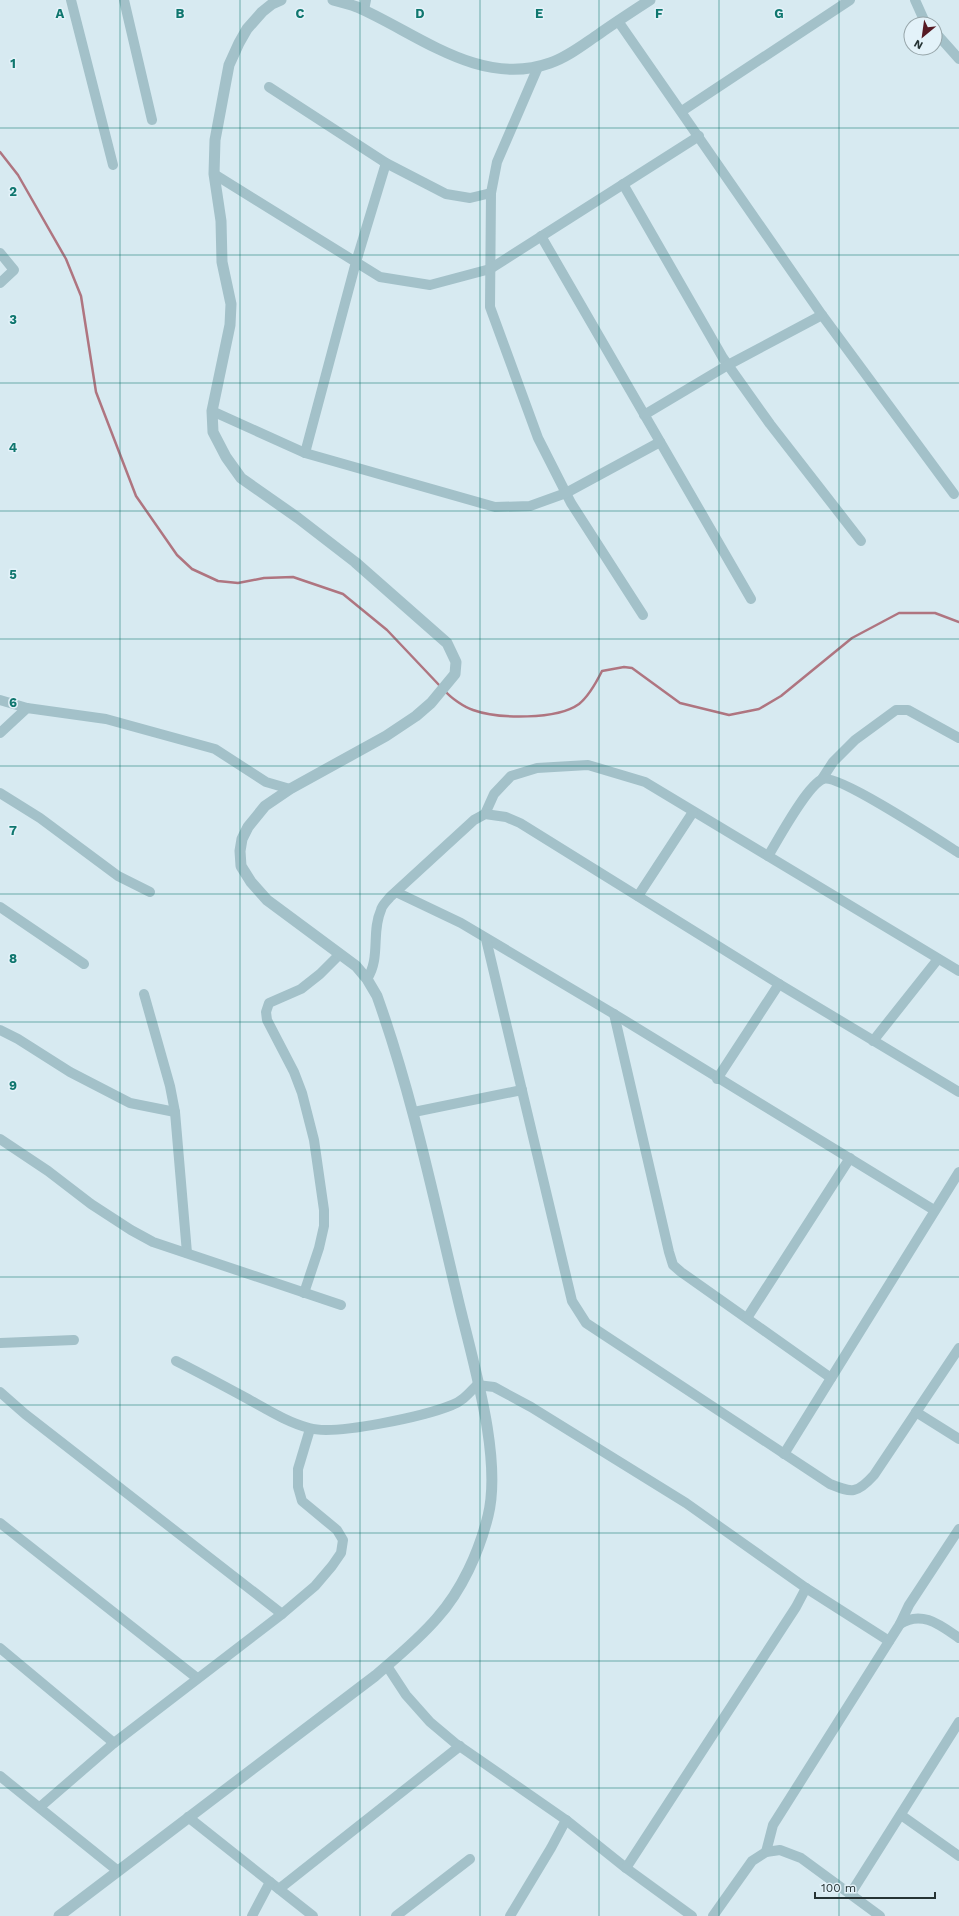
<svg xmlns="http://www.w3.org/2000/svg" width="959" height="1916" viewBox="0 0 959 1916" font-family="'Work Sans',sans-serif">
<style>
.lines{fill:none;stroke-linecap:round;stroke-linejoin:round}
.stream{stroke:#af7580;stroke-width:2.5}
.minor{stroke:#a3c1c9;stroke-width:10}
.tertiary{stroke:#a3c1c9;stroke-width:11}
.grid{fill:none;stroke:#0f766e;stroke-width:1;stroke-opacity:0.55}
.grid-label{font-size:13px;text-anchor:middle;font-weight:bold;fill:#0f766e;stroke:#e3f2f9;stroke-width:3;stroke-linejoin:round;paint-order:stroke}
</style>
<rect width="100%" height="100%" fill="#d7eaf1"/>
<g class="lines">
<!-- stream -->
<g class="stream">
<path d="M0,152l18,23 48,84 15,37 15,96 40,104 41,59 15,14 26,12 20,2 26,-5 29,-1 50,17 44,36 53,56"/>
<path d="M445,691c6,7 19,16 28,19 25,9 84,10 106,-6 10,-8 17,-21 23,-33l22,-4 8,1 48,35 49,12 30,-6 22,-13 71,-58 47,-25h36l24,9"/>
</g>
<!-- minor -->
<g class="minor">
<path d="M71,0l42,165"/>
<path d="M124,0l28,120"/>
<path d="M915,0l9,20 4,4"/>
<path d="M364,10l2,-10"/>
<path d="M618,21l204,294 132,179"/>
<path d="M935,32l24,27"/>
<path d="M538,67l-41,95 -6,31 -1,114 48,131 33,65 72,112"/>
<path d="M269,87l117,76 60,31 24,4 21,-5"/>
<path d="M682,111l168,-111"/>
<path d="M214,174l166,103 50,8 60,-16 209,-133"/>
<path d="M623,184l100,174 47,66 91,117"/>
<path d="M541,236l210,363"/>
<path d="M0,253l14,17 -14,13"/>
<path d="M212,411l93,42 190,54 35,-1 36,-13 94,-51"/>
<path d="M644,415l84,-50 94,-50"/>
<path d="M305,453l51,-191 30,-99"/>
<path d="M0,700l27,8"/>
<path d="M0,733l27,-25 79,11 109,30 51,33 24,7"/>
<path d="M822,779l11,-17 22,-22 41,-30h12l51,28"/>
<path d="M0,793l40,25 78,58 32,16"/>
<path d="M485,814l9,-20 17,-18 26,-8 51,-3 57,17 314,189"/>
<path d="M768,856c10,-16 39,-71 55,-77 15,-5 117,62 136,74"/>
<path d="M396,892l65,31 153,91 320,196"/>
<path d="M638,896l55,-84"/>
<path d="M0,907l84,57"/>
<path d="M486,939l86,362 14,22 244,161c22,9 27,10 44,-9l85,-127"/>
<path d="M367,979c14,-21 4,-47 14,-69 1,-5 6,-9 9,-13l84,-77 11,-6 21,3 14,6 259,161 180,108"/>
<path d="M144,994l26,92 5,26 12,141"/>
<path d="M614,1014l55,238 4,13 8,7 150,106"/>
<path d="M0,1030l18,9 52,33 60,31 45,9"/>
<path d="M873,1041l65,-82"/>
<path d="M717,1079l62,-95"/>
<path d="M414,1112l108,-22"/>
<path d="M0,1139l48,32 43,33 40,26 22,12 188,63"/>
<path d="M304,1293l15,-45 5,-22v-16l-10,-70 -12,-47 -8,-21 -27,-52 -1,-8 3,-9 32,-14 19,-15 20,-20"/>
<path d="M747,1318l103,-160"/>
<path d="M0,1343l74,-3"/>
<path d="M176,1361c24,12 48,25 72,38 20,11 39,23 61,29 26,8 116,-12 143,-23 11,-4 17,-12 25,-20l17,2 37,20 155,96 120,85 83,53"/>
<path d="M0,1392l25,22 257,200"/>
<path d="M916,1412l43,27"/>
<path d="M784,1454l175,-282"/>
<path d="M0,1523l197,155"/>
<path d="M900,1624c22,-14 40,1 59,14"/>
<path d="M0,1648l114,95"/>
<path d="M387,1666l19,29 24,27 25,21 111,77 60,48 66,48"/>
<path d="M0,1776l118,95"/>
<path d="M40,1807l74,-64 168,-129 33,-28 17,-20 9,-13 2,-13 -6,-10 -35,-29 -4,-14v-18l12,-40"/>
<path d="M901,1815l58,41"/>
<path d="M188,1817l125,99"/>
<path d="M766,1852l7,-27 127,-201 9,-19 50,-76"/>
<path d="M626,1868l170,-261 10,-19"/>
<path d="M279,1889l181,-143"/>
<path d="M851,1893l108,-171"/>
<path d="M252,1916l18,-34"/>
<path d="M396,1916l74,-57"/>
<path d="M510,1916l41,-68 15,-28"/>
<path d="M713,1916l39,-55 14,-9 14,-2 21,8 79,58"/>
</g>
<!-- tertiary -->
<g class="tertiary">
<path d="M333,0c8,2 16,4 24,7 60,26 123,81 193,56 18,-6 34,-19 49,-29 17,-12 34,-23 51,-34"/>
<path d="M59,1916l316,-240c22,-19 44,-37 62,-58 25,-28 42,-66 51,-102 15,-60 -17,-160 -31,-221 -24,-100 -45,-201 -80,-299l-10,-17 -11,-13 -89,-66 -16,-18 -10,-16 -1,-15 2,-12 6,-12 17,-21 25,-17 96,-53 30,-20 15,-13 24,-29 1,-12 -9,-19 -92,-81 -57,-44 -57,-40 -15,-21 -13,-25 -1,-21 18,-86 1,-21 -9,-42 -1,-41 -7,-47 1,-34 14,-75 10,-22 8,-14 15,-17 10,-8 9,-4"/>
</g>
</g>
<!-- grid -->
<path class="grid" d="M120,0v1916M240,0v1916M360,0v1916M480,0v1916M599,0v1916M719,0v1916M839,0v1916M0,128h959M0,255h959M0,383h959M0,511h959M0,639h959M0,766h959M0,894h959M0,1022h959M0,1150h959M0,1277h959M0,1405h959M0,1533h959M0,1661h959M0,1788h959"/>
<g class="grid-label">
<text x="60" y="18">A</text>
<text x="180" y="18">B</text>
<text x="300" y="18">C</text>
<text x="420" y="18">D</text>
<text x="539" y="18">E</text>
<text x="659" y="18">F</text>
<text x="779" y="18">G</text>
<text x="13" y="68">1</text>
<text x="13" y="196">2</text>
<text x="13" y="324">3</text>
<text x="13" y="452">4</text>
<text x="13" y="579">5</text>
<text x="13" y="707">6</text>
<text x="13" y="835">7</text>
<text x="13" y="963">8</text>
<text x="13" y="1090">9</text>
</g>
<!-- north arrow -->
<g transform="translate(923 36) rotate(209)"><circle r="19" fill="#e3f2f9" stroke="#97a6aa"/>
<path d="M0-3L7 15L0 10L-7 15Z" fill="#561a24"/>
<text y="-6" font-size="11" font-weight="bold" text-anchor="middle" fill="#253334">N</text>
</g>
<!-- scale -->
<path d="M815 1892v6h120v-6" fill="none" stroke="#253334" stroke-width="2"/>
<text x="821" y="1892" font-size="12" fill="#253334" stroke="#e3f2f9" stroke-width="3" paint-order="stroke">100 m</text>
</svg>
